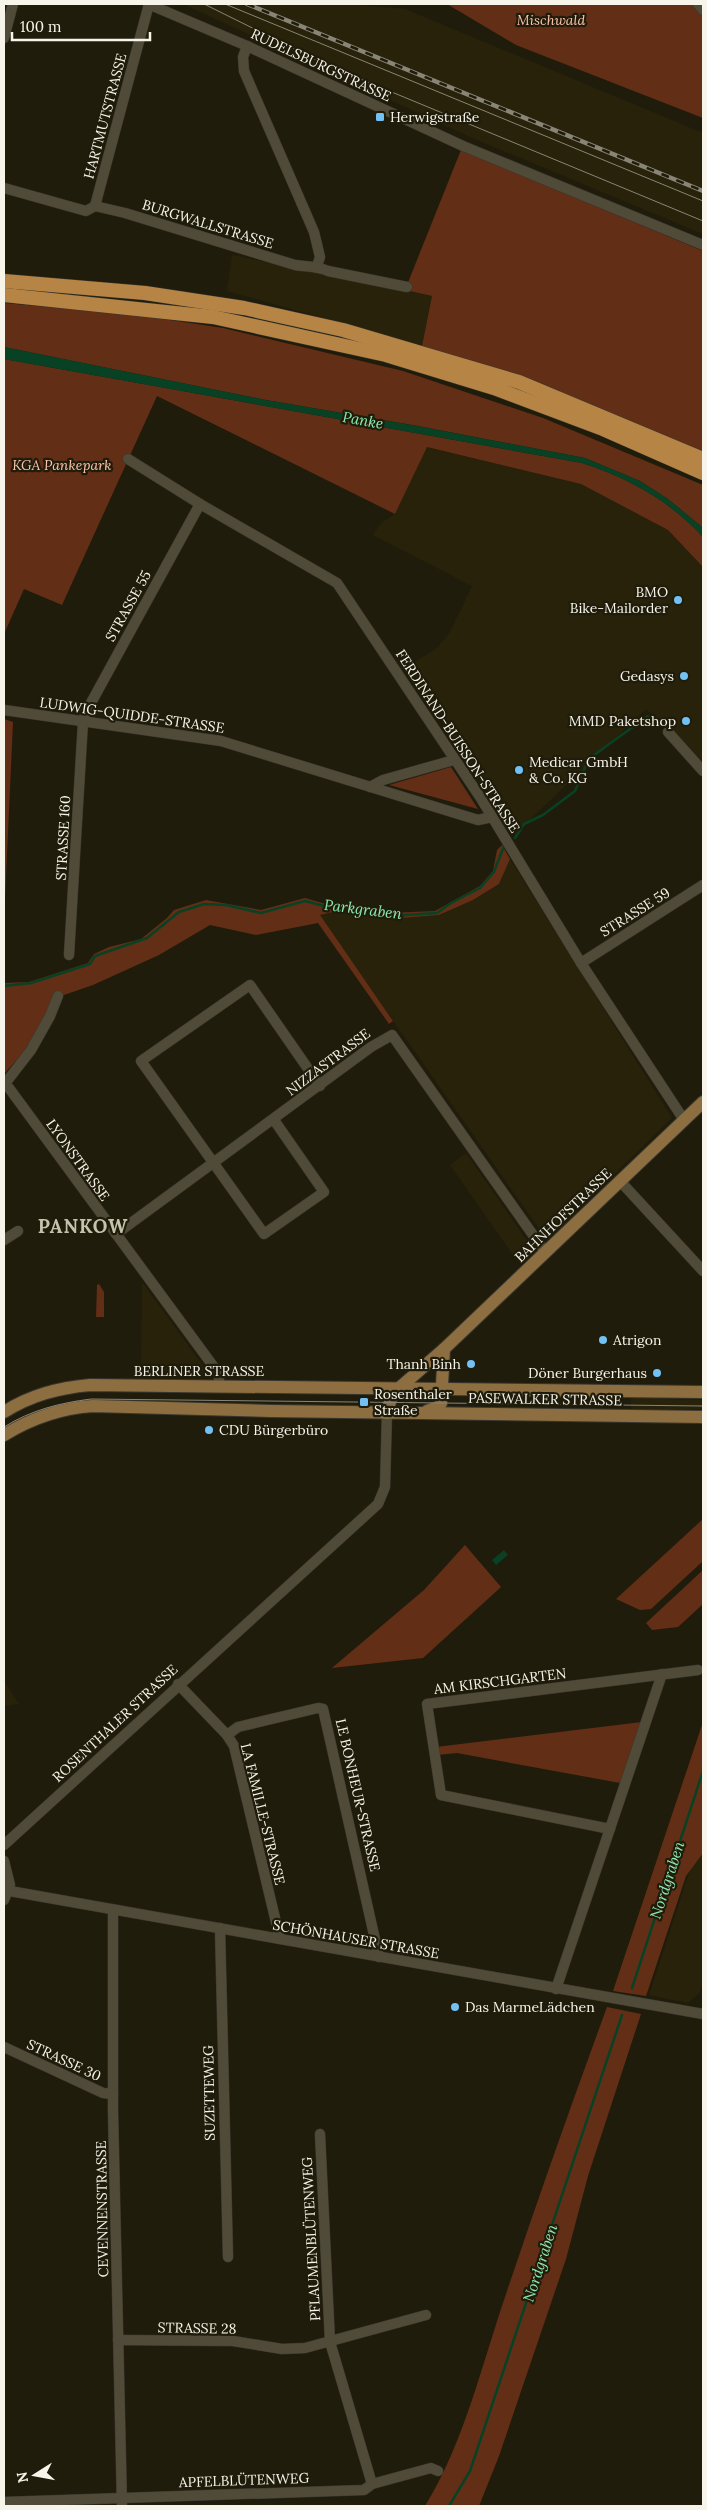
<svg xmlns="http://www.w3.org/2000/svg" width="707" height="2510" viewBox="0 0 707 2510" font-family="Lora,serif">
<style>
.built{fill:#272209}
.green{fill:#632e16}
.water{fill:#084124}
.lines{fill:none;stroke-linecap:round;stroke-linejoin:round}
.stream{stroke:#084124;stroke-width:2.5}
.minor-casing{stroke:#39372f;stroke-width:11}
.major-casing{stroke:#39372f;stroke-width:14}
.highway-casing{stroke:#39372f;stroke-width:15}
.minor{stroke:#4f4b38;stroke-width:10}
.major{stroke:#8d6e40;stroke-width:12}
.highway{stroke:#b68546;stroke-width:14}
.tram{stroke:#888577;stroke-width:1}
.rail-casing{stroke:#888577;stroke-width:4.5}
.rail{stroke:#201c0b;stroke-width:2.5;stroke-dasharray:8;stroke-linecap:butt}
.poi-dot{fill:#72c1f5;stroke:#201c0b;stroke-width:2}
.labels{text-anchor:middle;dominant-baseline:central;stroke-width:4.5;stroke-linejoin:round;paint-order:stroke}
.park-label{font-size:14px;font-style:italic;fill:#ffc4ac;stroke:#201c0b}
.street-label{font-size:14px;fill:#f7f5ea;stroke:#201c0b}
.poi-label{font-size:14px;fill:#f7f5ea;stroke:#201c0b;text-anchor:start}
.water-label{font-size:15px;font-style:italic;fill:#8cecb0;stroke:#201c0b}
.district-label{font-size:19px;font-weight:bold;letter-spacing:1px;fill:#c6c3ac;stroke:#201c0b}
</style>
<rect width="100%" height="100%" fill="#201c0b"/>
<!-- built -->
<g class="built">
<path d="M183,4h163l59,5 298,124v101l-233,-97z"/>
<path d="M232,255l200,41 -10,50 -195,-55z"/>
<path d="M426,447l155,37 87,46 35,37v195l-33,-36 -7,-2 -17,-15 -132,126 -51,-82 -58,-85 32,-20 13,-16 22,-46 -99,-51 8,-12 14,-9z"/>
<path d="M510,859l162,259 -125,122 -228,-325 31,-7 13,4 76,3 34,-15 26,-16z"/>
<path d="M466,1153l66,95 -1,6 -11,11 -70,-100z"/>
<path d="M142,1282l67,92 -68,-1z"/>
<path d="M665,1397l1,2 37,1v9h-72v-11z"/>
<path d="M4,1681l15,23 -15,2z"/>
<path d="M703,1830v151l-3,11 -12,11 -39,-8z"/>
</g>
<!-- green -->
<g class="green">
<path d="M447,4h246l10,11v103l-187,-73z"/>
<path d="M461,150l242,101v203l-164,-67 -117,-41 10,-50 -27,-6z"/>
<path d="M4,303l127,11 92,14 180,43 140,47 160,67v43l-35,-29 -28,-18 -55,-23 -167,-32 -152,-26 -262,-53z"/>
<path d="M4,359l578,104c47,15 88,38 121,74v30l-35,-37 -87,-46 -154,-37 -32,67 -238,-118 -95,209 -38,-16 -20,45z"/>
<path d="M4,719l9,3 -9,199z"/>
<path d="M451,767l27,42 -89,-24z"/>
<path d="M502,845l8,14 -11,25 -26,16 -34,15 -50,4 -39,-11 -30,7 73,106 -4,3 -71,-101 -62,12 -46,-10 -51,30 -66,30 -32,11 -39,58 -18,20v-91l25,-1 59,-19 6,-9 15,-7 32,-8 26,-21 7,-8 32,-10 55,10 44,-12 28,8 17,-3 39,10 46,-2 45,-25 13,-15 4,-21z"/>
<path d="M99,1284l5,8v25h-8l1,-32z"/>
<path d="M703,1519v42l-52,48 -11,1 -24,-11z"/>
<path d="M465,1545l36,42 -78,71 -91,10 92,-78z"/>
<path d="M703,1570v34l-25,23 -26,3 -6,-7z"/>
<path d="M642,1722l-22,61 -163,-30 -20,2 -1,-8z"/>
<path d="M703,1722v131l-17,23 -40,120 -33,-5z"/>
<path d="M607,2007l34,7 -53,162 -22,83 -67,197 -20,50h-54c39,-63 57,-142 81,-212 32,-96 66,-191 101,-287z"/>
</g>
<!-- water -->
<g class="water">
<path d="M4,347l262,53 151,26 168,32 55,23 28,18 35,29v9c-33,-36 -74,-59 -121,-74l-578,-104z"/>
<path d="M504,1550l4,5 -12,10 -4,-5z"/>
</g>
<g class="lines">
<!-- stream -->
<g class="stream">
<path d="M515,838l9,-14 19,-9 32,-24 11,-26 8,-10 54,-39"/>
<path d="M4,986l27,-3 59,-19 5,-8 52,-18 32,-26 25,-8 22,1 35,8 44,-12 27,7 18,-3 40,11 47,-3 14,-10 29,-15 14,-16 10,-26"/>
<path d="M632,1988l71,-217"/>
<path d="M449,2506l21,-35 152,-456"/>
</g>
<!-- minor casing -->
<g class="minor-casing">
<g id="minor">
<path d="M148,4l99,42 216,100 240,99"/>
<path d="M698,4l5,6"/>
<path d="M4,38l9,-34"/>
<path d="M247,46l-4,11 1,14 70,161 6,25 -3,9"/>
<path d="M4,188l82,23 9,-5 30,7 170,52c12,2 22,1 33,6l79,16"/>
<path d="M95,206l54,-202"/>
<path d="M128,459l72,45 137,79 143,214 101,166 103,157"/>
<path d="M4,710l217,31 257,79 14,-3"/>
<path d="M668,732l35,39"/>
<path d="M370,787l13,-7 71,-20"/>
<path d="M69,955l14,-233 3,-10 114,-208"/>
<path d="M581,963l122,-78"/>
<path d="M4,1085l5,3 210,286v13"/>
<path d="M4,1085l27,-35 19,-34 8,-20"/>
<path d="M274,1120l50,72 -60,42 -123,-173 109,-76 70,101"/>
<path d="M620,1181l83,90"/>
<path d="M116,1234l255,-187 21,-12 153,217"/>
<path d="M4,1240l14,-9"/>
<path d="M178,1684l49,51 7,11 46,193"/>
<path d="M227,1735l11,-8 80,-19 5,1 56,248"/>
<path d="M610,1829l-169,-34 -14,-91 271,-34"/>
<path d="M4,1845l374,-341 7,-17 2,-74"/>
<path d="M4,1861l6,24 -6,15"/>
<path d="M4,1890l699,124"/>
<path d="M113,1911v200l9,395"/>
<path d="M220,1928l8,329"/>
<path d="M556,1989l106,-315"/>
<path d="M4,2047l99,46 10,1"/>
<path d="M118,2340l115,1 49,8 23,-1 121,-33"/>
<path d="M372,2484l59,-16 7,3"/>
<path d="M4,2502l360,-12 8,-6 -42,-142 -10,-208"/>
</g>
</g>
<!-- major casing -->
<g class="major-casing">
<g id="major">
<path d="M427,1411l12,-4 2,-4 3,-54"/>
<path d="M4,1412c27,-17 54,-24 86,-27l613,7"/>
<path d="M387,1413l4,-15 7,-9 46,-40 259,-247"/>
<path d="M4,1435c28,-17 56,-27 89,-29l178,5 432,6"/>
</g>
</g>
<!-- highway casing -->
<g class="highway-casing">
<g id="highway">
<path d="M4,281l141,12 99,15 99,22 176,52 184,77"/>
<path d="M4,295l209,22 173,38 108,33 109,41 100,44"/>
</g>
</g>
<!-- minor -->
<use href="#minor" class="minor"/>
<!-- major -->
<use href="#major" class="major"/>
<!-- highway -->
<use href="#highway" class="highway"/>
<!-- tram -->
<g class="tram">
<path d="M204,4l125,62 374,155"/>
<path d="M225,4l478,197"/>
<path d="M4,1427c27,-17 56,-24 87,-28l612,7"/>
</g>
<!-- rail casing -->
<g class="rail-casing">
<path id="rail" d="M247,4l456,187"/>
</g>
<!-- rail -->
<use href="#rail" class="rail"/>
</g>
<!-- markers -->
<g class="poi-dot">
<rect x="375" y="112" width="10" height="10" rx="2.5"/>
<circle cx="678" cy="600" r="5"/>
<circle cx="684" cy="676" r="5"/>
<circle cx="686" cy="721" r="5"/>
<circle cx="519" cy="770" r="5"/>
<circle cx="603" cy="1340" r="5"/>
<circle cx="471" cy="1364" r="5"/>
<circle cx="657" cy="1373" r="5"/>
<rect x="359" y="1397" width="10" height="10" rx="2.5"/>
<circle cx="209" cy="1430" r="5"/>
<circle cx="455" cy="2007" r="5"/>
</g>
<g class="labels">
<!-- park labels -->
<g class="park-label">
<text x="551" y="20">Mischwald</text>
<text x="62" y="465">KGA Pankepark</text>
</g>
<!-- street labels -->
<g class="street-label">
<text transform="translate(321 65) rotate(25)">RUDELSBURGSTRASSE</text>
<text transform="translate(105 116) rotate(-75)">HARTMUTSTRASSE</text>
<text transform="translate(208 224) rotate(17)">BURGWALLSTRASSE</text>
<text transform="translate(128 606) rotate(-61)">STRASSE 55</text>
<text transform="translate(132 715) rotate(8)">LUDWIG-QUIDDE-STRASSE</text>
<text transform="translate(458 741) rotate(57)">FERDINAND-BUISSON-STRASSE</text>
<text transform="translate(63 838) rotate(-87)">STRASSE 160</text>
<text transform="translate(635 912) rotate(-32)">STRASSE 59</text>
<text transform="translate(328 1062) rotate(-37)">NIZZASTRASSE</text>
<text transform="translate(78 1160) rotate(54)">LYONSTRASSE</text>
<text transform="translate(563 1215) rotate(-44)">BAHNHOFSTRASSE</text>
<text x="199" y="1371">BERLINER STRASSE</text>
<text transform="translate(545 1399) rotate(1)">PASEWALKER STRASSE</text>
<text transform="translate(500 1681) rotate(-7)">AM KIRSCHGARTEN</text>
<text transform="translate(115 1723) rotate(-43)">ROSENTHALER STRASSE</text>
<text transform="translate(358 1795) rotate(77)">LE BONHEUR-STRASSE</text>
<text transform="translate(263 1814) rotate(76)">LA FAMILLE-STRASSE</text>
<text transform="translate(356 1939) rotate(10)">SCHÖNHAUSER STRASSE</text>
<text transform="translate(64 2060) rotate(25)">STRASSE 30</text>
<text transform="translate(209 2093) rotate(-91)">SUZETTEWEG</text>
<text transform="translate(102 2209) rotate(-91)">CEVENNENSTRASSE</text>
<text transform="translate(311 2239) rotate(-93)">PFLAUMENBLÜTENWEG</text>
<text transform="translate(197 2328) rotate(1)">STRASSE 28</text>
<text transform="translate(244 2480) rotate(-2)">APFELBLÜTENWEG</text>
</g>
<!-- poi labels -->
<g class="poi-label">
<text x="390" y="117">Herwigstraße</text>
<text x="668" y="592" text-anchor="end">BMO<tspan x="668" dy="16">Bike-Mailorder</tspan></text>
<text x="674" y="676" text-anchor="end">Gedasys</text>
<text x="676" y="721" text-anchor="end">MMD Paketshop</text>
<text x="529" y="762">Medicar GmbH<tspan x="529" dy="16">&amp; Co. KG</tspan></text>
<text x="613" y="1340">Atrigon</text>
<text x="461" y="1364" text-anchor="end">Thanh Binh</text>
<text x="647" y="1373" text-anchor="end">Döner Burgerhaus</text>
<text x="374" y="1394">Rosenthaler<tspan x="374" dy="16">Straße</tspan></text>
<text x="219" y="1430">CDU Bürgerbüro</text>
<text x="465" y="2007">Das MarmeLädchen</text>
</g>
<!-- water labels -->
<g class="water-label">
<text transform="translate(363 420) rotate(10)">Panke</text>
<text transform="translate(363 909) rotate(7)">Parkgraben</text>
<text transform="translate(667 1880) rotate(-72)">Nordgraben</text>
<text transform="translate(540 2263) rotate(-72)">Nordgraben</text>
</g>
<!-- district labels -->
<g class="district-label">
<text x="83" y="1226">PANKOW</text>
</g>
</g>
<!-- border -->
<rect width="707" height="2510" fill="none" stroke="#f7f5ea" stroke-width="10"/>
<!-- north arrow -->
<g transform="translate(35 2475) rotate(259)" stroke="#201c0b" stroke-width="4" paint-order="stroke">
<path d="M0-4L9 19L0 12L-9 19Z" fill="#f7f5ea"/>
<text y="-8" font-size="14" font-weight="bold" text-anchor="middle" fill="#f7f5ea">N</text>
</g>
<!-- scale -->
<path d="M12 32v8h138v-8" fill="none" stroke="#f7f5ea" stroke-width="2.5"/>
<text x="20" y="32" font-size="15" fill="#f7f5ea" stroke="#201c0b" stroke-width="4" paint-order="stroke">100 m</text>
</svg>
